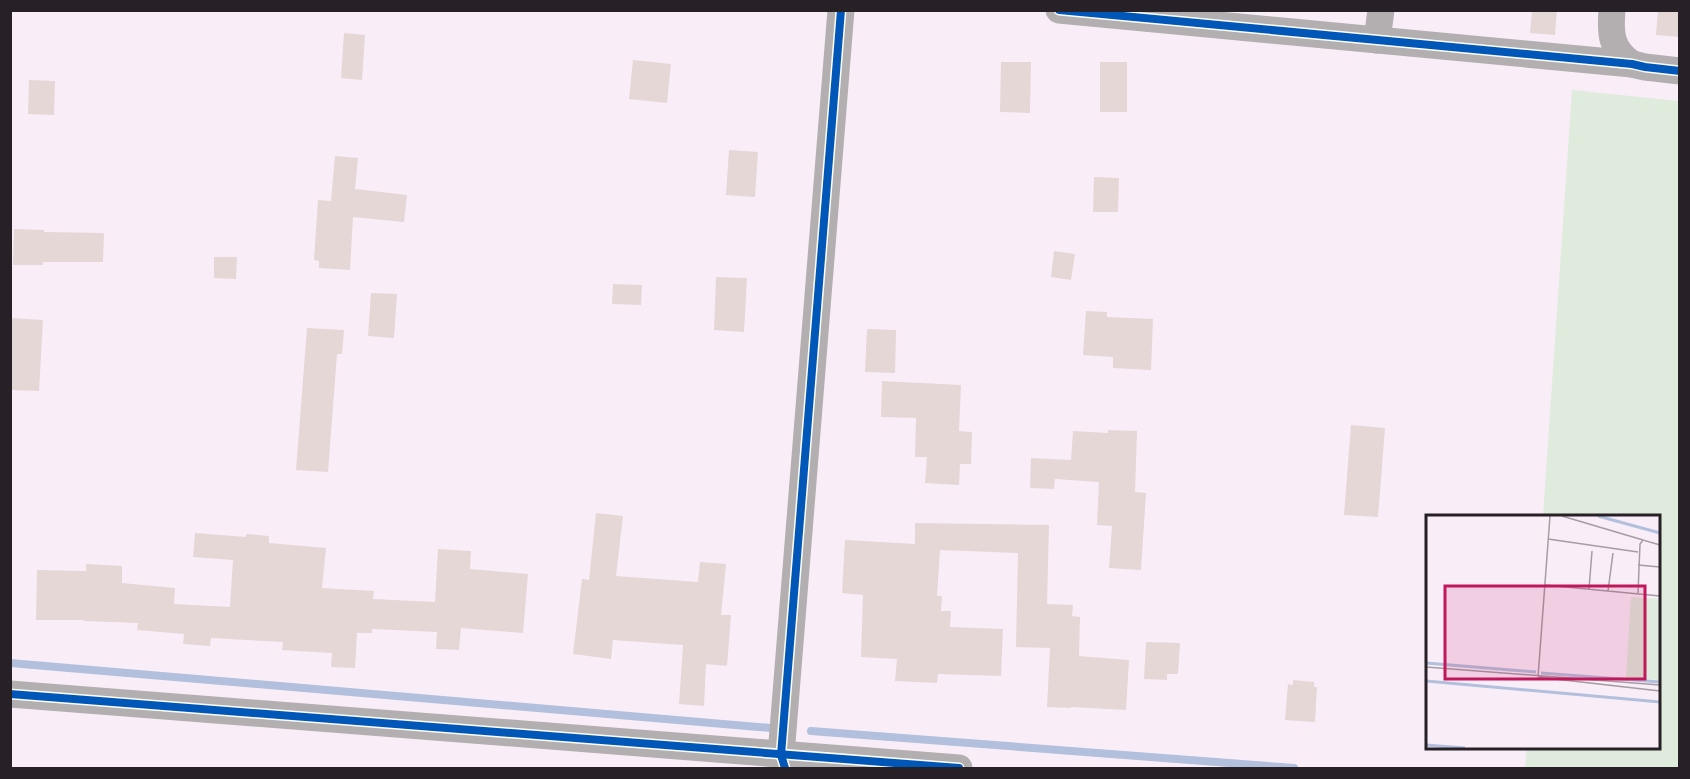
<svg xmlns="http://www.w3.org/2000/svg" width="1690" height="779" viewBox="0 0 1690 779" font-family="'Fira Sans',sans-serif">
<style>
.green{fill:#dfebdc}
.lines{fill:none;stroke-linecap:round;stroke-linejoin:round}
.stream{stroke:#b2c0dd;stroke-width:8}
.building{fill:#e4d7d6}
.street{stroke:#b3afb0;stroke-width:27}
.cycleway-casing{stroke:#fefefe;stroke-width:11}
.cycleway{stroke:#0057b8;stroke-width:8}
.inset-river{fill:none;stroke:#b2c0dd;stroke-width:3}
.inset-road{fill:none;stroke:#a59ca4;stroke-width:1.5}
.view{fill:#c2185b;fill-opacity:0.15;stroke:#c2185b;stroke-width:3}
.inset-edge{fill:none;stroke:#272127;stroke-width:3}
</style>
<rect width="100%" height="100%" fill="#f9eef8"/>
<!-- green -->
<path class="green" d="M1572,90l107,11v667h-154l2,-20h131v-232h-115z"/>
<g class="lines">
<!-- stream -->
<g class="stream">
<path d="M10,663l761,65"/>
<path d="M811,731l483,37"/>
</g>
</g>
<!-- building -->
<g class="building">
<path d="M1532,10h25l-2,25 -25,-2z"/>
<path d="M1658,10h22v27l-24,-2z"/>
<path d="M344,33l21,2 -3,45 -21,-2z"/>
<path d="M633,60l38,4 -4,39 -38,-4z"/>
<path d="M1001,62h30l-1,51 -30,-1z"/>
<rect x="1100" y="62" width="27" height="50"/>
<path d="M29,80l26,1 -1,34 -26,-1z"/>
<path d="M729,150l29,2 -3,45 -29,-2z"/>
<path d="M335,156l23,2 -3,31 52,6 -3,27 -51,-5 -3,53 -31,-2v-7l-5,-1 4,-60 13,1z"/>
<path d="M1094,177l25,1 -1,34h-25z"/>
<path d="M14,229l30,1v2l60,1 -1,29h-60v3h-30z"/>
<path d="M1054,251l21,3 -4,26 -20,-3z"/>
<path d="M214,257h23l-1,22 -22,-1z"/>
<path d="M716,277l31,1 -3,54 -30,-2z"/>
<path d="M613,284l29,1 -1,20 -29,-1z"/>
<path d="M371,293l26,1 -3,44 -26,-2z"/>
<path d="M1086,311l21,1v5l46,2 -2,51 -38,-2v-11l-30,-2z"/>
<path d="M10,318l33,2 -4,71 -29,-1z"/>
<path d="M307,328l37,2 -2,24h-5l-9,118 -32,-2z"/>
<path d="M867,329l29,1 -1,43 -30,-1z"/>
<path d="M882,381l79,4 -2,46 13,1 -1,32h-11l-1,21 -34,-2 2,-26h-12l1,-39 -35,-1z"/>
<path d="M1351,425l34,3 -7,89 -34,-2z"/>
<path d="M1108,430l29,1 -2,61 11,1 -5,77 -32,-2 3,-42 -15,-1 2,-43 -44,-3 -1,10 -24,-1 1,-30 40,2 2,-29 35,2z"/>
<path d="M596,513l27,3 -7,60 82,6 2,-20 26,2 -5,51h10l-4,51 -21,-2 -2,42 -25,-2 4,-59 -70,-5 -2,19 -38,-5 9,-75 7,1z"/>
<path d="M915,523l134,2 -2,79 26,1 -1,11 8,1 -1,39 50,4 -3,50 -55,-3v1l-24,-1 3,-59 -34,-1 2,-94 -78,-3 -3,46h5l-1,15h10l-1,16 53,2 -2,47 -63,-2 -1,9 -42,-2 2,-22 -36,-2 2,-62 -21,-2 3,-53 70,4z"/>
<path d="M195,533l51,4v-3l23,2v7l57,5 -4,40 52,3 -1,8 62,3 3,-53 33,2 -1,18 58,5 -5,59 -62,-5 -2,22 -23,-1 1,-17 -65,-3v4h-15l-2,35 -24,-1 1,-14 -50,-3 1,-8 -72,-4 -1,8 -27,-2 1,-10 -47,-4 1,-7 -54,-2v-1h-48l1,-50 49,1v-7l36,2v17l53,5 -1,16 56,3 3,-47 -40,-3z"/>
<path d="M1146,642l34,1 -2,31h-11v6l-23,-1z"/>
<path d="M1293,680l21,2v5h3l-2,35 -30,-2 3,-36 5,1z"/>
</g>
<g class="lines">
<!-- street -->
<g class="street">
<path d="M1059,10l573,54 13,3 35,4"/>
<path d="M1612,10c-2,24 -1,39 20,54"/>
<path d="M1377,40l4,-30"/>
<path d="M10,694l949,74"/>
<path d="M785,768l-4,-13 60,-745"/>
</g>
<!-- cycleway casing -->
<g class="cycleway-casing">
<g id="cycleway">
<path d="M1059,10l573,54 13,3 35,4"/>
<path d="M10,694l949,74"/>
<path d="M785,768l-4,-13 60,-745"/>
</g>
</g>
<!-- cycleway -->
<use href="#cycleway" class="cycleway"/>
</g>
<!-- overview -->
<g transform="translate(1426 515)">
<rect width="234" height="234" fill="#f9eef8"/>
<path d="M205,82l29,2v81l-34,-2z" fill="#dfebdc"/>
<path class="inset-river" d="M172,1l62,17M0,148l110,9M115,158l119,9M0,166l234,21M0,230l39,3"/>
<path class="inset-road" d="M124,1l-12,161 122,14M136,1l81,24M122,24l90,13M212,50l22,2M119,70l115,11M163,74l3,-38M182,76l5,-38M212,78l2,-49 3,-4 17,5M0,152l234,18"/>
<path class="view" d="M19,71h200v93h-200z"/>
<rect width="234" height="234" class="inset-edge"/>
</g>
<!-- border -->
<rect width="1690" height="779" fill="none" stroke="#272127" stroke-width="24"/>
</svg>
